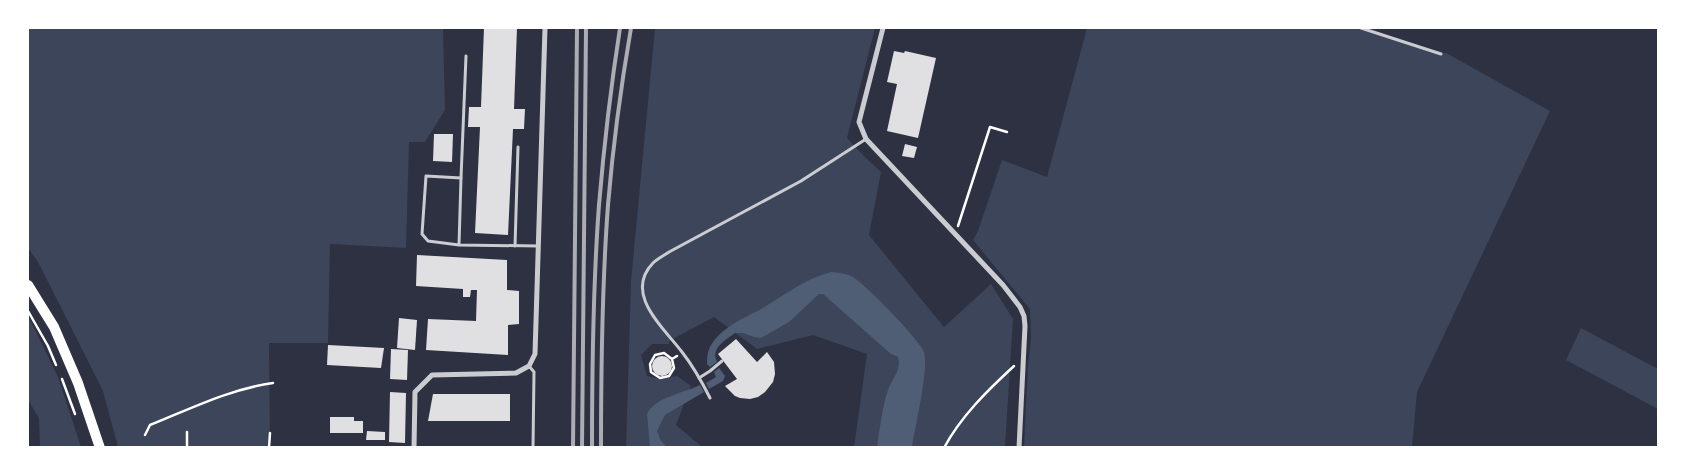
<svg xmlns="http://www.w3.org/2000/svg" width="1686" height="475" viewBox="0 0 1686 475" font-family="'Space Grotesk',sans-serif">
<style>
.green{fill:#3c4559}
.water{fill:#4f5d75}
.building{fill:#e0e0e3}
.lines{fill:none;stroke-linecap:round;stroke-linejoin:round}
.path{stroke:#fff;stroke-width:2.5}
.service{stroke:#caccd0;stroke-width:3}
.minor{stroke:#caccd0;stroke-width:5}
.secondary{stroke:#fff;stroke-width:10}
.rail{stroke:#abadb3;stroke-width:4}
</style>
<rect width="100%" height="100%" fill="#2d3142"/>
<!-- green -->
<g class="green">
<path d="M28,28h415l2,82 -20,32h-16l-3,106 -76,-4 -2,99h-59l1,104h-152l-15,-56 -65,-129 -10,-14z"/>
<path d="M655,28h220l-28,110 18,19 16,15 -12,63 75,92 47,-43 22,35 -8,128h-151l13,-93 -54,-19 -56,14 -43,-32 -45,24v3h-17l-11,11 6,21 13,3 17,-3 14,10 -15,39 26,22 -76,1 5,-167z"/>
<path d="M1087,28h274l87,26 102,57 -133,281 -5,55h-388l4,-81 3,-29 -1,-28 -57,-69 5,-9 24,-71 45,17z"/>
<path d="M28,316l30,61 23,70h-41l-1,-29 -11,-18z"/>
<path d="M1581,328l77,41v40l-92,-49z"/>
</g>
<!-- water -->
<g class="water">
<path d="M831,272c8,1 15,1 22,5 13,8 66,62 71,75 5,17 -9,75 -12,95h-35c3,-19 5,-39 11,-57 4,-12 14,-20 10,-33l-7,-3 -68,-60h-4l-30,28 -28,16 -7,-1 -11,-4h-8c-10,8 -25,15 -18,29l-7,5 -3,-3c0,-9 1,-15 6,-22 13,-18 35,-25 53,-36 23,-14 39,-27 65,-34z"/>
<path d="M719,368l6,8 -2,5 -14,8 -3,-6 10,-6 -2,-5z"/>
<path d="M700,385l4,7 -39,23 -8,16 4,10 6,6h-17l-3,-33c8,-17 37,-21 53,-29z"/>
</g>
<!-- building -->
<g class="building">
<path d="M484,28h33l-3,81h11l-1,20h-11l-5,106 -33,-2 5,-106h-12l1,-20h12z"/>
<path d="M894,51l10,2 1,-2 31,7 -18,80 -31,-7 10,-47 -10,-2z"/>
<path d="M434,134h19l-1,28 -19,-1z"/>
<path d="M905,144l12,3 -3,11 -12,-2z"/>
<path d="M417,255l90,5v30l12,1v33l-11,1v30l-82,-5 2,-31 48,2 1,-31h-6l-1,7h-7v-8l-47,-3z"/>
<path d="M399,318l18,2 -2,30 -18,-2z"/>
<path d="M736,339l21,23 10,-10 7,10 1,12 -2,8 -8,10 -7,5 -8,2 -10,-1 -5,-2 -10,-10 12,-7 -19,-25z"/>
<path d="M328,345l56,3 -3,20 -54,-3z"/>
<path d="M391,349l17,1 -1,30 -17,-1z"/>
<circle cx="662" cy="366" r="10"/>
<path d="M390,392l16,1 -1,50 -16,-1z"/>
<path d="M433,394h77v27h-82z"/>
<path d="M330,417h24v4h9v12h-33z"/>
<path d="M367,431l18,1v8h-19z"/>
</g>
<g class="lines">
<!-- path -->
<g class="path">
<path d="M958,226l32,-99 17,5"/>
<path d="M28,311l20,35 8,19"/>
<path d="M672,359l2,9 -5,8 -9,2 -9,-6 -1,-8 5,-9 9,-2 8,6 5,-3"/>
<path d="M62,379l13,35"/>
<path d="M187,432v16"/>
<path d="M145,435l5,-10c40,-16 80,-36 123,-42"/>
<path d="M269,448l1,-15"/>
<path d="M944,448c17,-32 44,-58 70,-82"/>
</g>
<!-- service -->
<g class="service">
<path d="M1361,28l80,26"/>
<path d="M461,178l5,-122"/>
<path d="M459,245l2,-67 -35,-2 -4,58 6,7 31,4 79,1"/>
<path d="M515,246l3,-99"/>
<path d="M529,366l5,6 -1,76"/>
<path d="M699,378l11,-7 12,-10"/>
<path d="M710,398c-8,-16 -17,-32 -28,-46 -18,-24 -59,-58 -29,-89 4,-4 10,-7 16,-11l132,-71 65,-42"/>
</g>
<!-- minor -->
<g class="minor">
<path d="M883,28l-24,94 7,17 137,146 17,22 4,9 1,10 -6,122"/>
<path d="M414,448l1,-56 17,-17 84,-2 13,-7 6,-12 10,-326"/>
</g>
<!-- secondary -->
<path class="secondary" d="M28,285l26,42 24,56 22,65"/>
<!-- rail -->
<g class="rail">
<path d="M573,448l4,-420"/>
<path d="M582,448l4,-420"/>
<path d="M592,448c0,-81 1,-163 7,-243 5,-60 12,-119 21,-177"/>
<path d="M601,448c0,-81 1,-163 7,-243 5,-60 13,-119 23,-177"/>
</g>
</g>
<!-- border -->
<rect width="1686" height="475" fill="none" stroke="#ffffff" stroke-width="58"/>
</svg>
